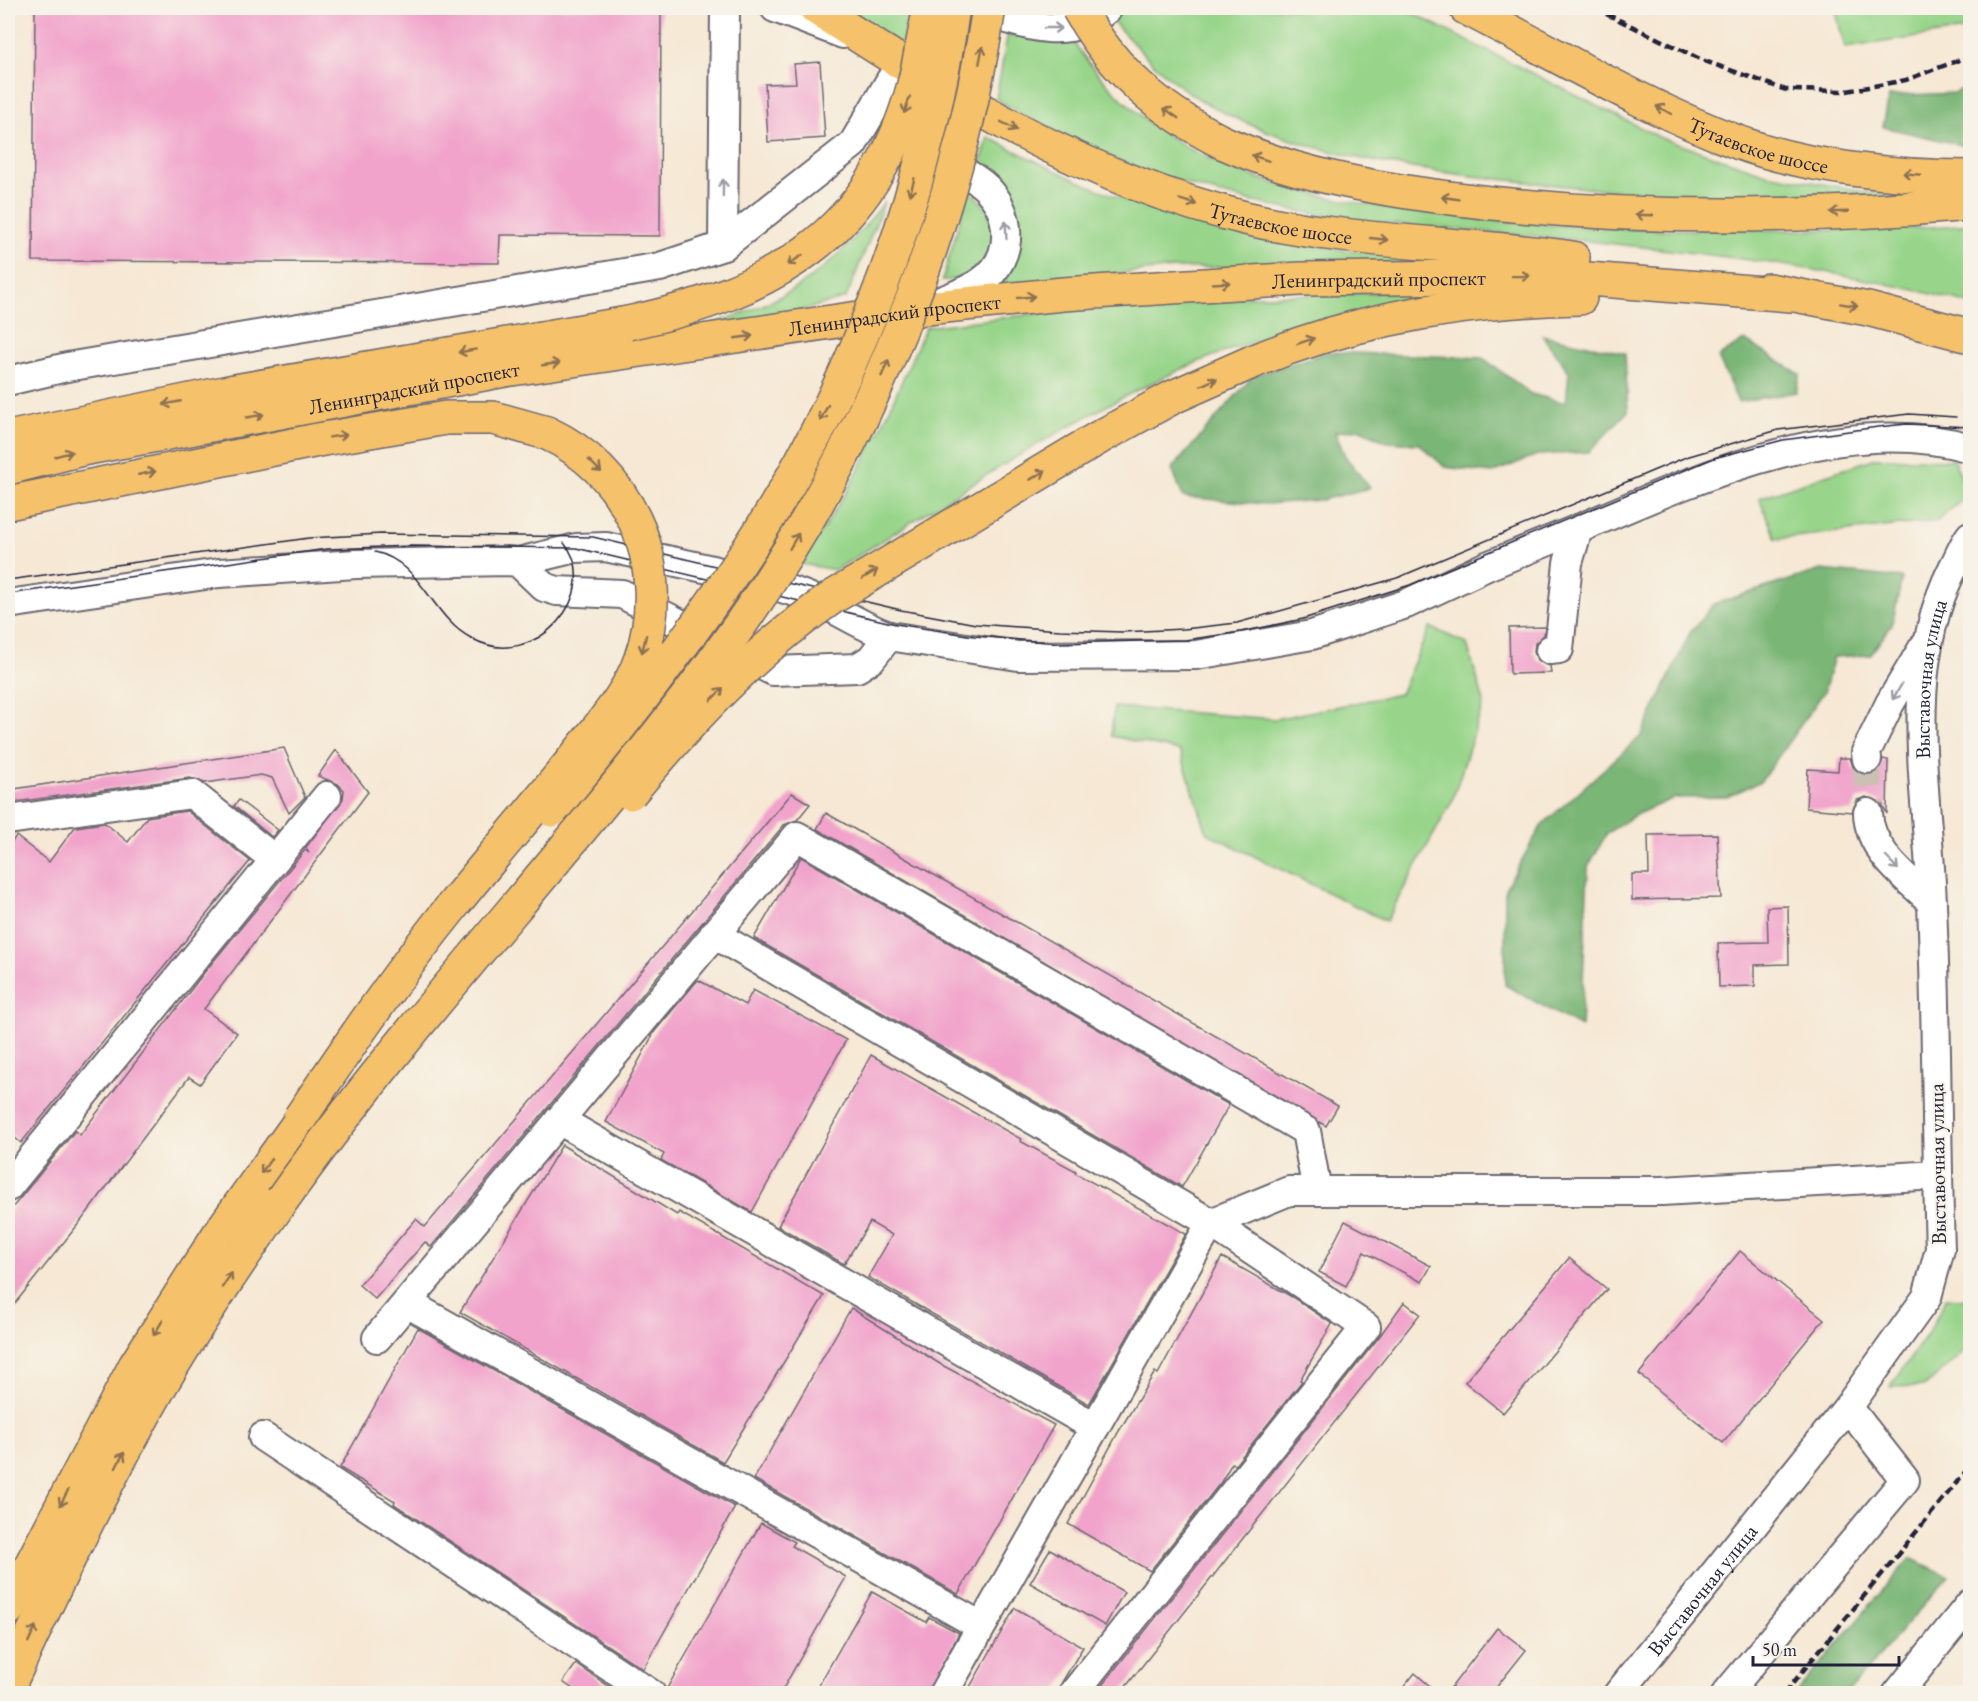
<svg xmlns="http://www.w3.org/2000/svg" width="1978" height="1701" viewBox="0 0 1978 1701" font-family="'EB Garamond',serif">
<style>
.green{fill:#98d58a;stroke:#5d7c62;stroke-width:1.5}
.forest{fill:#7ab676;stroke:#4e6c58;stroke-width:1.5}
.building{fill:#f1a3cb}
.lines{fill:none;stroke-linecap:round;stroke-linejoin:round}
.minor-tunnel{stroke:#ccc0b5;stroke-width:28;stroke-dasharray:28 14;stroke-linecap:butt}
.minor-casing{stroke:#6c6771;stroke-width:32}
.major-casing{stroke:#6c6771;stroke-width:36}
.highway-casing{stroke:#6c6771;stroke-width:36}
.minor{stroke:#fff;stroke-width:28}
.major{stroke:#f5c16b;stroke-width:33}
.highway{stroke:#f5c16b;stroke-width:33}
.tram{stroke:#22223b;stroke-width:1.5}
.rail{stroke:#22223b;stroke-width:4.5;stroke-dasharray:9 4.5;stroke-linecap:butt}
.major-bridge-casing{stroke:#6c6771;stroke-width:36;stroke-linecap:butt}
.highway-bridge-casing{stroke:#6c6771;stroke-width:36;stroke-linecap:butt}
.major-bridge{stroke:#f5c16b;stroke-width:33}
.highway-bridge{stroke:#f5c16b;stroke-width:33}
.oneway{stroke:#9c9ca7}
.oneway2{stroke:#8c7253}
.labels{text-anchor:middle;dominant-baseline:central;stroke-width:4.5;stroke-linejoin:round;paint-order:stroke}
.street-label{font-size:21px;fill:#22223b;stroke:#f7f3e8}
</style>
<rect width="100%" height="100%" fill="#f7f3e8"/>
<filter id="ink" filterUnits="userSpaceOnUse"><feTurbulence type="fractalNoise" baseFrequency=".0167" numOctaves="2"/><feDisplacementMap in="SourceGraphic" scale="12" xChannelSelector="R" yChannelSelector="G"/><feConvolveMatrix kernelMatrix="1 2 1 2 8 2 1 2 1" color-interpolation-filters="sRGB"/></filter>
<filter id="wash" filterUnits="userSpaceOnUse"><feTurbulence type="fractalNoise" baseFrequency=".008" numOctaves="4" result="noise"/><feDisplacementMap in="SourceGraphic" scale="24" xChannelSelector="R" yChannelSelector="G"/><feGaussianBlur stdDeviation="1.35" result="paint"/><feColorMatrix in="noise" values="0 0 0 0 0 0 0 0 0 0 0 0 0 0 0 0 0 1.4 0 .05"/><feComposite in="paint" operator="in"/></filter>
<g filter="url(#wash)">
<rect width="100%" height="100%" fill="#f6e8d4"/>
<!-- green -->
<g class="green">
<path d="M843,8h67l-8,37z"/>
<path d="M1122,8h280l259,130 105,36 136,24c-125,4 -250,-2 -375,-16 -109,-11 -226,-25 -323,-80 -37,-21 -66,-53 -94,-84z"/>
<path d="M1835,8h135v21l-125,19z"/>
<path d="M1008,32l24,8 42,3c37,54 89,97 149,122 66,28 134,39 204,48 104,13 209,18 314,17 76,0 154,1 229,-6v80c-135,-37 -273,-52 -413,-66 -73,-7 -147,-10 -221,-21 -119,-17 -237,-55 -340,-118z"/>
<path d="M988,137c56,29 113,57 175,75 92,28 190,40 286,51l-272,5 -179,16 18,-26 -37,-88z"/>
<path d="M969,190l20,20 6,35c-16,24 -23,33 -53,36z"/>
<path d="M885,201l-39,97 -50,14 -113,20c97,-26 141,-51 202,-131z"/>
<path d="M1441,291l16,5c-89,16 -175,31 -259,66 -129,55 -245,135 -363,208l-34,-6 45,-71 35,-65 45,-101 140,-17 160,-13z"/>
<path d="M1876,458l78,2 14,35 -31,26 -161,18 -17,-41z"/>
<path d="M1430,627l37,17 17,58 -32,99 -66,120 -179,-88 -27,-82 -69,-15 3,-29 161,12 125,-25z"/>
<path d="M1946,1298l24,2v47l-45,39 -35,1 41,-58z"/>
</g>
<!-- forest -->
<g class="forest">
<path d="M1970,86v61l-87,-20 6,-31 65,-3z"/>
<path d="M1542,335l83,18 3,58 -39,41 -52,3 -45,18 -47,-6 -26,-23 -32,-2 -27,-13 -25,3 10,24 25,32 -49,12 -55,4 -83,-7 -11,-28 81,-93 74,-24 156,6 48,36 35,9 3,-31z"/>
<path d="M1744,340l56,34 -4,18 -58,10 -20,-45z"/>
<path d="M1821,570l81,8 -10,47 -22,30 -36,2 -10,35 -63,89 -34,16 -53,1 -39,17 -28,18 -19,34 -7,160 -76,-42v-96l37,-64 99,-89 49,-103 24,-29z"/>
<path d="M1910,1558l39,18 -102,117h-51z"/>
</g>
<g id="blocks">
<!-- building -->
<g class="building">
<path d="M35,8h626l-1,228 -160,-1 -1,28 -466,-2z"/>
<path d="M820,62l5,76 -57,4 -3,-58 31,-1 -2,-19z"/>
<path d="M1545,627l-1,8 -9,8 -1,9 3,8 13,6 1,7 -41,1 -1,-46z"/>
<path d="M284,748l21,49 -16,16 -17,-35 -11,-3 -56,8 -15,-5 -182,25v-13z"/>
<path d="M336,750l32,42 -164,217 33,24 -37,51 -11,-7 -105,140 -76,95v-99l67,-82 5,4 123,-161 102,-124 4,3 -3,-6 37,-48 1,-9 -6,-6 -20,-8z"/>
<path d="M1839,758h11l4,12 15,5 9,-3 5,-13 5,1 -1,54 -6,-12 -15,-5 -9,3 -5,12 -46,-4 2,-39 30,2z"/>
<path d="M792,793l18,11 -13,16 -13,5 -353,422 -6,-5 -50,57 -16,-14 57,-66 9,8z"/>
<path d="M239,800l39,30 -6,7 -38,-31z"/>
<path d="M187,811l63,50 -229,282 -13,-11v-285l8,-11 33,26 26,-35 30,-4 23,19 19,-25z"/>
<path d="M826,813l512,293 -12,20 -509,-297z"/>
<path d="M1717,834l4,64 -89,2v-26h17l-1,-39z"/>
<path d="M801,857l428,248 -47,82 -428,-249z"/>
<path d="M1788,906l1,58 -34,1v21l-36,1 -1,-44 50,-1 -1,-35z"/>
<path d="M698,980l47,25 8,-15 93,50 -94,172 -91,-52 3,-6 -58,-32 49,-91z"/>
<path d="M871,1055l150,84 -1,2 56,30 -1,2 111,61 -97,170 -221,-127 24,-42 -22,-13 -26,42 -66,-38z"/>
<path d="M562,1145l115,70 2,-3 145,84 -101,166 -263,-150z"/>
<path d="M1345,1221l86,45 -9,16 -58,-30 -18,34 -27,-14z"/>
<path d="M1740,1251l84,68 -101,124 -84,-69z"/>
<path d="M1222,1257l70,40 40,27 -32,56 2,1 -67,84 -3,-2 -11,19 -71,89 -82,-47 51,-93 36,-59 3,2z"/>
<path d="M1569,1258l38,31 -104,124 -38,-31z"/>
<path d="M1404,1302l16,12 -300,380h-25l284,-357z"/>
<path d="M851,1308l89,56 114,61 -96,169 -204,-115z"/>
<path d="M418,1328l317,179 -92,162 -249,-165 1,-3 -55,-33z"/>
<path d="M761,1523l34,19 -3,4 54,31 -66,117h-113l-1,-4z"/>
<path d="M1050,1549l74,43 -19,34 -75,-43z"/>
<path d="M872,1592l54,30 3,-5 30,16 -32,61h-113z"/>
<path d="M1015,1608l68,39 -28,47h-89z"/>
<path d="M1497,1628l29,22 -35,44h-45z"/>
<path d="M576,1664l44,30h-40l-17,-12z"/>
<path d="M1415,1673l24,21h-41z"/>
</g>
</g>
</g>
<g filter="url(#ink)">
<use href="#blocks" fill-opacity="0" stroke="#6c6771" stroke-width="1.5"/>
<g class="lines">
<!-- minor-tunnel -->
<path class="minor-tunnel" d="M1867,759l1,54"/>
<!-- minor casing -->
<g class="minor-casing">
<g id="minor">
<path d="M775,8l68,26"/>
<path d="M977,8c43,16 92,36 131,0"/>
<path d="M903,143h7c23,13 51,24 72,41 31,25 34,74 -1,98 -13,9 -28,14 -42,20"/>
<path d="M723,246l2,-238"/>
<path d="M8,381l59,-14 593,-100 63,-21 130,-102 47,-80"/>
<path d="M518,562l58,-14 30,-1c64,14 130,26 192,46 33,11 59,32 91,43"/>
<path d="M8,604l211,-31 137,-9 151,-3 11,1 26,25 13,4 65,3 151,77 84,-3 14,-9 18,-23 129,20 178,-1 116,-20 94,-31 81,-38 91,-37"/>
<path d="M1550,650l9,-1 9,-86 10,-34c117,-50 264,-118 392,-81"/>
<path d="M1867,759l-1,-7 24,-49 33,-55"/>
<path d="M1868,813c1,38 39,65 64,89"/>
<path d="M8,820l184,-26 82,65"/>
<path d="M714,934l497,289 155,104 -293,367"/>
<path d="M559,1120l536,307"/>
<path d="M8,1187l319,-391"/>
<path d="M407,1303l574,323"/>
<path d="M377,1338l420,-502 509,295 11,60"/>
<path d="M263,1437l388,257"/>
<path d="M943,1694l268,-471 78,-32h373l275,-16"/>
<path id="s1" d="M1618,1694l230,-287 79,-110 13,-48c-4,-115 -3,-230 -8,-345 -4,-111 -31,-233 21,-336 6,-11 10,-23 17,-32"/>
<path d="M1726,1694l179,-214 -57,-73"/>
<path d="M1897,1694l73,-90"/>
</g>
</g>
<!-- major casing -->
<g class="major-casing">
<g id="major">
<path id="s2" d="M816,8c135,89 270,171 429,210 108,26 219,24 328,40"/>
<path id="s3" d="M1466,8c90,46 179,100 274,135 69,25 158,34 230,34"/>
<path d="M1222,142c72,32 149,46 228,56 173,23 347,21 520,6"/>
<path d="M1769,290l99,19 102,27"/>
<path d="M1252,362c103,-43 216,-62 328,-64"/>
<path d="M8,438l221,-46 399,-69"/>
<path id="s4" d="M8,468l74,-19 423,-79 421,-62 137,-14 237,-15 250,-3 241,19"/>
<path d="M8,503l310,-63 128,-22h47l54,15"/>
</g>
</g>
<!-- highway casing -->
<g class="highway-casing">
<g id="highway">
<path d="M8,1609l127,-243 84,-132 99,-138"/>
<path d="M8,1687c47,-103 97,-205 154,-304 37,-63 78,-123 120,-183"/>
</g>
</g>
<!-- minor -->
<use href="#minor" class="minor"/>
<!-- major -->
<use href="#major" class="major"/>
<!-- highway -->
<use href="#highway" class="highway"/>
<!-- tram -->
<g class="tram">
<path d="M375,552c47,10 56,65 96,86 65,37 134,-48 93,-95"/>
<path d="M8,580l301,-42 72,-4 212,3 308,73 75,14 84,6 62,2 62,-3 53,-6 160,-45 289,-121 92,-27 131,-16 47,3"/>
<path d="M8,594l319,-45 84,-3 165,2 320,76 78,12 85,7 126,-3 56,-8 62,-13 107,-34 304,-127 69,-18 95,-13 29,-3 63,3"/>
</g>
<!-- rail -->
<g class="rail">
<path d="M1594,8l108,52 84,30 61,1 59,-11 64,-24"/>
<path d="M1784,1694l186,-228"/>
</g>
<!-- major-bridge casing -->
<g class="major-bridge-casing">
<g id="major-bridge">
<path d="M1078,8c36,64 79,100 144,134"/>
<path d="M628,323c141,-30 244,-86 285,-235 7,-26 11,-54 17,-80"/>
<path d="M630,793c63,-76 122,-140 203,-196l267,-160 73,-40 79,-35"/>
<path d="M300,1118c49,-73 99,-146 154,-214 43,-53 88,-105 130,-158 21,-27 46,-55 57,-88 15,-43 14,-95 -6,-137 -18,-39 -49,-70 -88,-88"/>
</g>
</g>
<!-- highway-bridge casing -->
<g class="highway-bridge-casing">
<g id="highway-bridge">
<path d="M552,810c70,-85 138,-171 198,-263 104,-159 176,-351 203,-539"/>
<path d="M282,1200c142,-200 316,-375 458,-575 129,-183 215,-396 249,-617"/>
</g>
</g>
<!-- major-bridge -->
<use href="#major-bridge" class="major-bridge"/>
<!-- highway-bridge -->
<use href="#highway-bridge" class="highway-bridge"/>
</g>
<!-- one-way arrows -->
<defs><path id="oneway-shaft" d="M-6 0H5M1.5-3L5.5 0L1.5 3" fill="none" stroke-width="1.6" stroke-linecap="round" stroke-linejoin="round" transform="scale(1.5)"/></defs>
<g class="oneway">
<use href="#oneway-shaft" transform="translate(1053 28)"/>
<use href="#oneway-shaft" transform="translate(723 188) rotate(-89)"/>
<use href="#oneway-shaft" transform="translate(1006 230) rotate(-93)"/>
<use href="#oneway-shaft" transform="translate(1897 692) rotate(121)"/>
<use href="#oneway-shaft" transform="translate(1892 863) rotate(46)"/>
</g>
<g class="oneway2">
<use href="#oneway-shaft" transform="translate(981 55) rotate(-79)"/>
<use href="#oneway-shaft" transform="translate(907 105) rotate(110)"/>
<use href="#oneway-shaft" transform="translate(1664 110) rotate(-153)"/>
<use href="#oneway-shaft" transform="translate(1171 113) rotate(-145)"/>
<use href="#oneway-shaft" transform="translate(1009 126) rotate(28)"/>
<use href="#oneway-shaft" transform="translate(1260 158) rotate(-161)"/>
<use href="#oneway-shaft" transform="translate(1912 174) rotate(-175)"/>
<use href="#oneway-shaft" transform="translate(912 187) rotate(106)"/>
<use href="#oneway-shaft" transform="translate(1450 198) rotate(-172)"/>
<use href="#oneway-shaft" transform="translate(1188 202) rotate(17)"/>
<use href="#oneway-shaft" transform="translate(1839 212) rotate(178)"/>
<use href="#oneway-shaft" transform="translate(1644 215) rotate(-178)"/>
<use href="#oneway-shaft" transform="translate(1379 239) rotate(6)"/>
<use href="#oneway-shaft" transform="translate(795 260) rotate(146)"/>
<use href="#oneway-shaft" transform="translate(1521 276) rotate(-1)"/>
<use href="#oneway-shaft" transform="translate(1221 283) rotate(-3)"/>
<use href="#oneway-shaft" transform="translate(1026 297) rotate(-6)"/>
<use href="#oneway-shaft" transform="translate(1849 305) rotate(10)"/>
<use href="#oneway-shaft" transform="translate(744 337) rotate(-8)"/>
<use href="#oneway-shaft" transform="translate(1306 341) rotate(-19)"/>
<use href="#oneway-shaft" transform="translate(467 351) rotate(170)"/>
<use href="#oneway-shaft" transform="translate(551 364) rotate(-8)"/>
<use href="#oneway-shaft" transform="translate(885 368) rotate(-67)"/>
<use href="#oneway-shaft" transform="translate(1209 382) rotate(-24)"/>
<use href="#oneway-shaft" transform="translate(172 403) rotate(169)"/>
<use href="#oneway-shaft" transform="translate(824 413) rotate(116)"/>
<use href="#oneway-shaft" transform="translate(255 416) rotate(-10)"/>
<use href="#oneway-shaft" transform="translate(338 436) rotate(-9)"/>
<use href="#oneway-shaft" transform="translate(64 454) rotate(-15)"/>
<use href="#oneway-shaft" transform="translate(595 466) rotate(44)"/>
<use href="#oneway-shaft" transform="translate(147 473) rotate(-11)"/>
<use href="#oneway-shaft" transform="translate(1038 475) rotate(-31)"/>
<use href="#oneway-shaft" transform="translate(794 541) rotate(-60)"/>
<use href="#oneway-shaft" transform="translate(870 574) rotate(-31)"/>
<use href="#oneway-shaft" transform="translate(644 644) rotate(104)"/>
<use href="#oneway-shaft" transform="translate(717 694) rotate(-46)"/>
<use href="#oneway-shaft" transform="translate(266 1166) rotate(125)"/>
<use href="#oneway-shaft" transform="translate(227 1280) rotate(-56)"/>
<use href="#oneway-shaft" transform="translate(158 1328) rotate(121)"/>
<use href="#oneway-shaft" transform="translate(120 1460) rotate(-62)"/>
<use href="#oneway-shaft" transform="translate(64 1498) rotate(118)"/>
<use href="#oneway-shaft" transform="translate(32 1634) rotate(-65)"/>
</g>
</g>
<g class="labels">
<!-- street labels -->
<g class="street-label">
<text stroke="none"><textPath href="#s3" startOffset="324">Тутаевское шоссе</textPath></text>
<text stroke="none"><textPath href="#s2" startOffset="516">Тутаевское шоссе</textPath></text>
<text stroke="none"><textPath href="#s4" startOffset="1386">Ленинградский проспект</textPath></text>
<text stroke="none"><textPath href="#s4" startOffset="900">Ленинградский проспект</textPath></text>
<text stroke="none"><textPath href="#s4" startOffset="414">Ленинградский проспект</textPath></text>
<text stroke="none"><textPath href="#s1" startOffset="1124">Выставочная улица</textPath></text>
<text transform="translate(1937 1164) rotate(-91)">Выставочная улица</text>
<text stroke="none"><textPath href="#s1" startOffset="134">Выставочная улица</textPath></text>
</g>
</g>
<!-- margin -->
<rect width="1978" height="1701" fill="none" stroke="#f7f3e8" stroke-width="30"/>
<!-- scale -->
<path d="M1753 1656v9h146v-9" fill="none" stroke="#22223b" stroke-width="3"/>
<text x="1762" y="1656" font-size="18" fill="#22223b" stroke="#f7f3e8" stroke-width="4.5" paint-order="stroke">50 m</text>
</svg>
